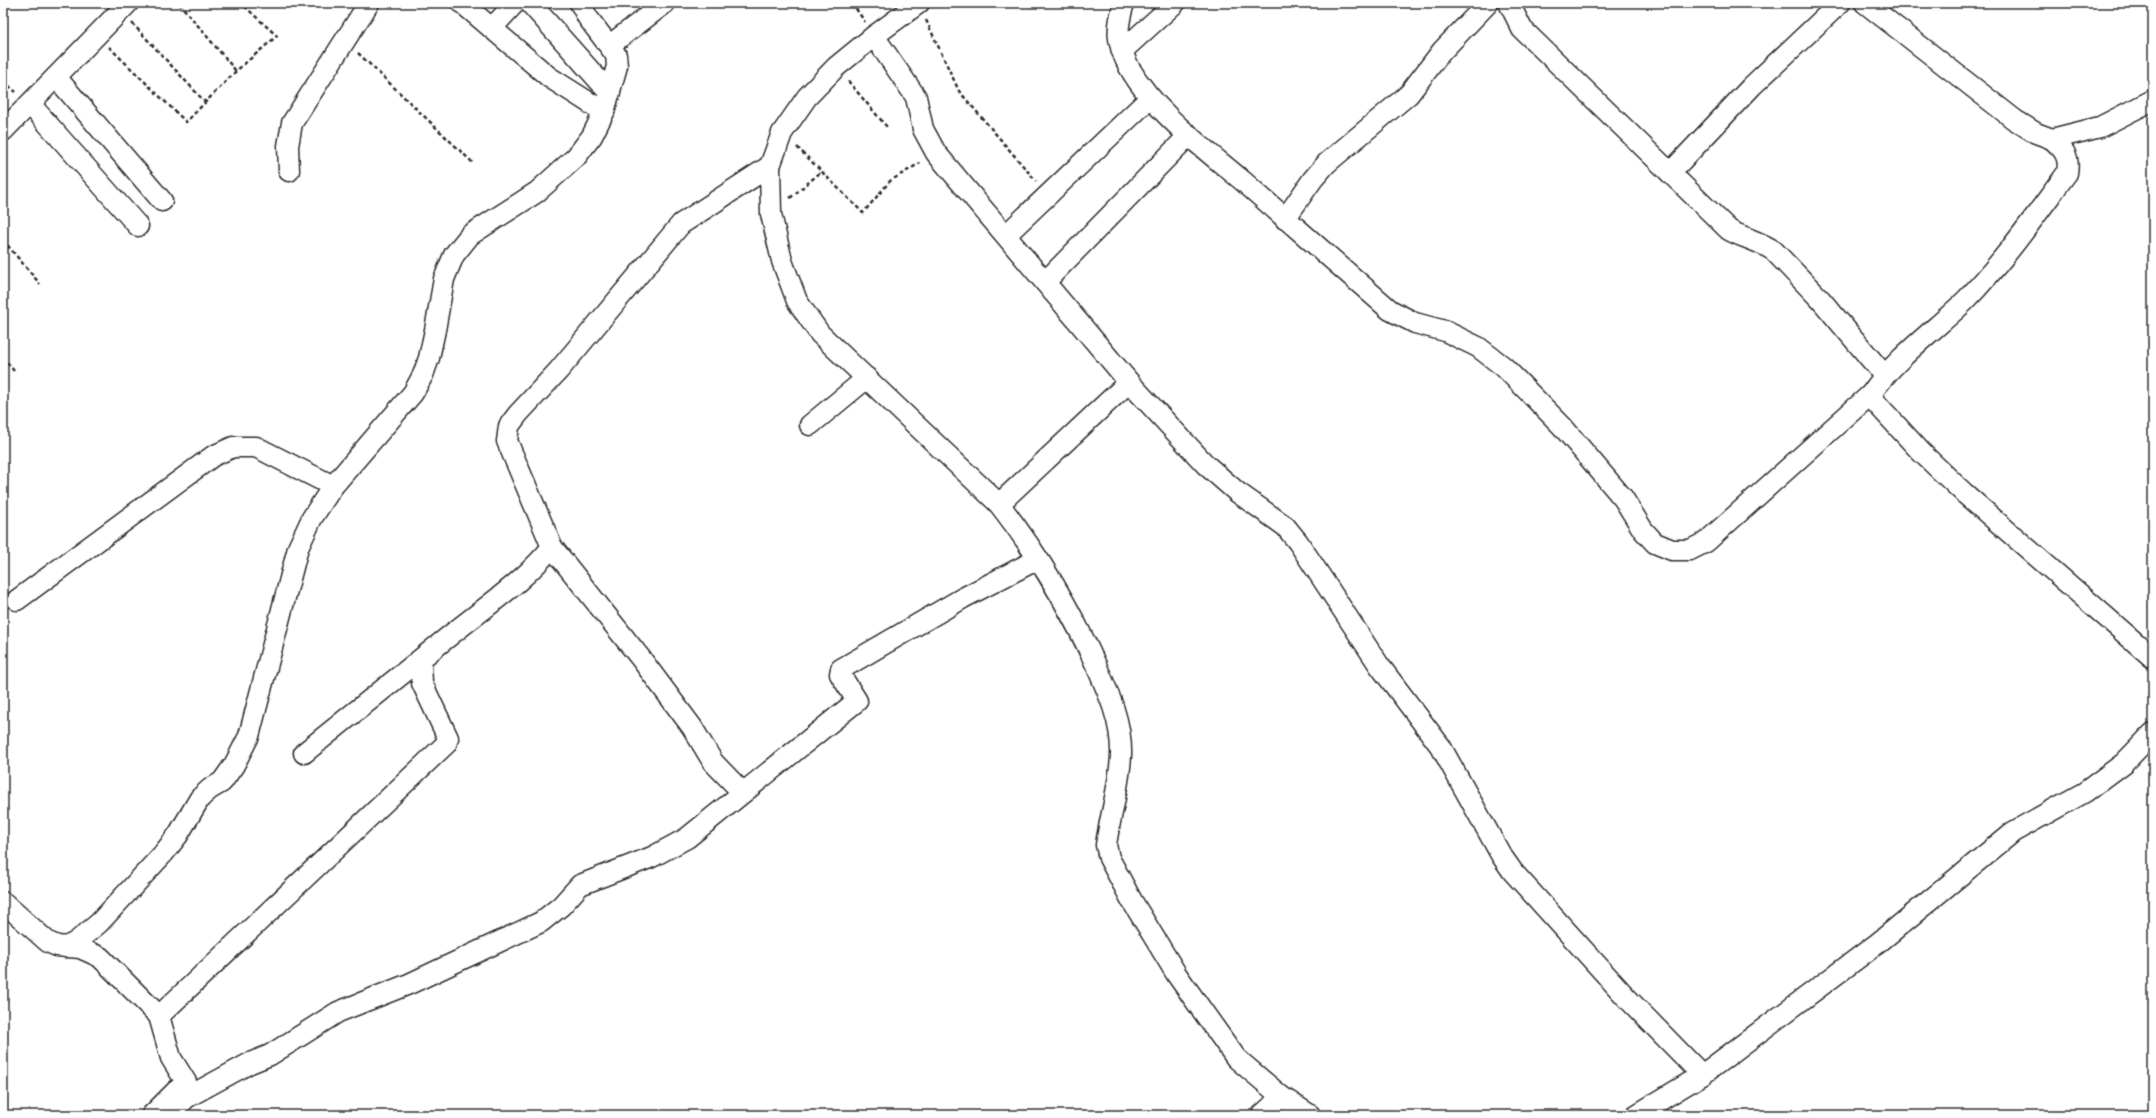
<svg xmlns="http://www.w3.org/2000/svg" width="2156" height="1118" viewBox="0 0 2156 1118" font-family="Pangolin,sans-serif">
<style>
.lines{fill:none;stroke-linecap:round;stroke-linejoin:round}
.minor-casing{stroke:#2b2b2b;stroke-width:23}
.path{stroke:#2b2b2b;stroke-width:2.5;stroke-dasharray:4 3;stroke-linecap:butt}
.minor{stroke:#fff;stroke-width:20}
</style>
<rect width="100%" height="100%" fill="#fff"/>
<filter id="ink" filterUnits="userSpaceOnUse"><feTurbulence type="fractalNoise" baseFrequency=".025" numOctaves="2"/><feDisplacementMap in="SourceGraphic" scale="8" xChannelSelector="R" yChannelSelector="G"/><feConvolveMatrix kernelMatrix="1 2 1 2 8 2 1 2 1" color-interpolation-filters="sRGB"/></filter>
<g filter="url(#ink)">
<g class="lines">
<!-- minor casing -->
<g class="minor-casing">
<g id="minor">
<path d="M462,3l87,74 55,35"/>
<path d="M530,3l80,90"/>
<path d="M919,3l-45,33 -38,31 -29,30 -25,36 -12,33 1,48 11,47 15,40 23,33 179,170c39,50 71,104 97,161 13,29 26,58 25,90 -1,29 -11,61 -15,90l3,13 23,43 45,74 59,83 46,39 28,18"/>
<path d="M1124,3c-8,26 -8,39 5,64 25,45 76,82 115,115 49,43 97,85 146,128l25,13 30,8 33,16 26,20 58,59 61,72 20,32 12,13 17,7h18l16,-8 165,-148c25,-37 63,-63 95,-94 38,-39 69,-84 101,-127 3,-17 -3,-23 -15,-34"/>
<path d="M1509,3l13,26 207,201c14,8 31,11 45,21l47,49 63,75"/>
<path d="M1865,3l150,117 21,13 16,6 48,-12 53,-27"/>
<path d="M492,28l23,-25"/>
<path d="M874,36l42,61 7,32 13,24 193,229 76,82 32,28 48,34 13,16 81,123 62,82 60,108 12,17 113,125 76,78"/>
<path d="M610,45l55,-42"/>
<path d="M1122,51l53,-48"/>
<path d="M56,77l106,124"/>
<path d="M30,104l108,122"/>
<path d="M3,131l125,-128"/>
<path d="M289,171l-1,-25 4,-23 77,-120"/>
<path d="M1670,173l82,-87 88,-83"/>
<path d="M1285,219l28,-40 14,-16 82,-69 33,-43 46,-48"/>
<path d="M1006,235l144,-137"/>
<path d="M1045,282l144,-147"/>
<path d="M1871,394l6,10 44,48 43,41 189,165"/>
<path d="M810,425l57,-47"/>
<path d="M999,504l130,-122"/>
<path d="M552,547l90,113 50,67 21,35 29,30"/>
<path d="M17,600l196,-144 20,-9h23l77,39"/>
<path d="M304,753c50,-40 100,-80 149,-120 35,-28 71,-52 99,-86l-45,-106 2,-15 9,-12 41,-44 122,-146 89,-58"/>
<path d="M3,902l45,40 9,4 23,2 20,9 59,59 12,42 15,24 2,8 -2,8 -15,17"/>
<path d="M66,947l10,-5 23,-19 64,-69 15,-19 22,-37 10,-9 12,-7 12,-17 15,-29 49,-188 14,-30 21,-32 80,-93 10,-18 6,-17 6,-28 9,-51 10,-24 16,-20 67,-43 39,-35 16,-21 12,-24 13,-46 -1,-11 -28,-37 -8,-15"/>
<path d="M159,1016l287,-272 2,-6 -26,-55 -1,-22"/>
<path d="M186,1098l64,-35 20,-8 68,-43 71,-28 132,-62 20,-16 19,-21 72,-28 35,-19 170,-137 -17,-27 1,-5 122,-71 75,-39"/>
<path d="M152,1115l25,-25"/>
<path d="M1262,1115l20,-18"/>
<path d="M1636,1115l66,-40 176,-132 135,-111 72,-40 39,-29 29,-30"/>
</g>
</g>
<!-- path -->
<g class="path">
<path d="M179,3l57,68"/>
<path d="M852,3l13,19"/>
<path d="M926,20l33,71 77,90"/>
<path d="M132,23l73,79"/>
<path d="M109,47l77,75 50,-51 41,-35 -36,-33"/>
<path d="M358,53l115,110"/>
<path d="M3,81l13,11"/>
<path d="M848,81l39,46"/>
<path d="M797,147l66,66 27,-32 30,-18"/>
<path d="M790,198l32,-27"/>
<path d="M3,240l37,44"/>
<path d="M3,357l11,14"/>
</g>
<!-- minor -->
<use href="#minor" class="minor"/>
</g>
</g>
<!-- margin -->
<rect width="2156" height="1118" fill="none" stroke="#fff" stroke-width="16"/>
<rect x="8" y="8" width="2140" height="1102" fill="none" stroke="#2b2b2b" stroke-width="1.5" filter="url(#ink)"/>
</svg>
